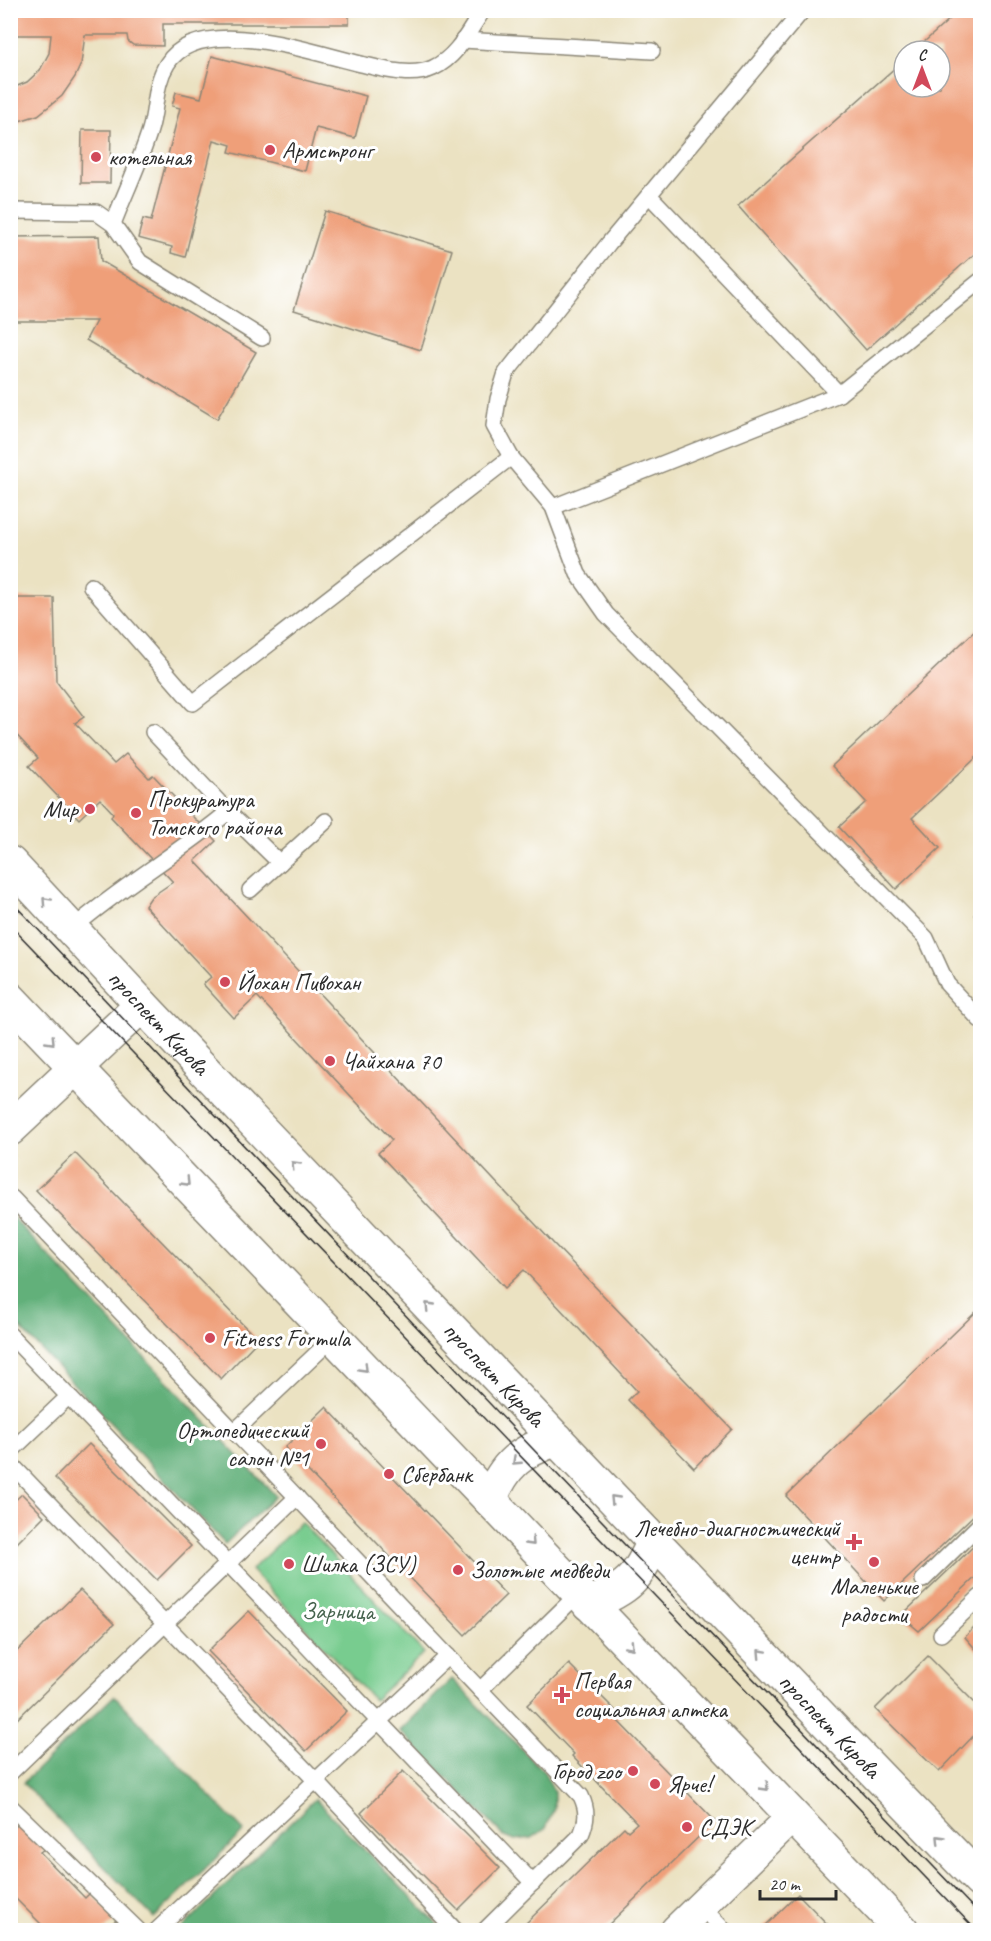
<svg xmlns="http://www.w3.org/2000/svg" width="991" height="1941" viewBox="0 0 991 1941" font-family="Caveat,sans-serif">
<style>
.green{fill:#78cc8f;stroke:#527c5d;stroke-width:1.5}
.forest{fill:#62b07a;stroke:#466e52;stroke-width:1.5}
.building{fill:#ef9f79}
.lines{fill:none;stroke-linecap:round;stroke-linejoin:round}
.lane-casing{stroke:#8b8676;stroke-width:18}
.street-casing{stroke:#8b8676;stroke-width:33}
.secondary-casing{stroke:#8b8676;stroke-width:36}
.primary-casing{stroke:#8b8676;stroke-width:36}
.lane{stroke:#fff;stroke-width:15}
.street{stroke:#fff;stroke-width:30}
.secondary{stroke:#fff;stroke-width:33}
.primary{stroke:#fff;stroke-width:33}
.tram{stroke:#2b2b2b;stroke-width:1.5}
.oneway{stroke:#a0a0a0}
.poi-dot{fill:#d1495b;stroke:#fff;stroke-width:2}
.labels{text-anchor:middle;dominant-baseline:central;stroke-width:6;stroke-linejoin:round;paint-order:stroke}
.poi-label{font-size:24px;fill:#2b2b2b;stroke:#fff;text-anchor:start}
.street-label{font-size:24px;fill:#2b2b2b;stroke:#fff}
.park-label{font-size:24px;fill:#46634e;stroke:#fff}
</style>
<rect width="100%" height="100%" fill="#fff"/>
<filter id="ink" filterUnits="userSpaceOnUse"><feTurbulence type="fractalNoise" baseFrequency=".0167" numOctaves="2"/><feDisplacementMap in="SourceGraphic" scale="12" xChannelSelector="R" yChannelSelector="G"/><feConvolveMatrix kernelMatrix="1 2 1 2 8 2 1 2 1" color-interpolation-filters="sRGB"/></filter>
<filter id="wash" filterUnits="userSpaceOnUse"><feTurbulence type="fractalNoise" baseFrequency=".008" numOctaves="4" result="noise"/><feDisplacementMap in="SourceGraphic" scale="24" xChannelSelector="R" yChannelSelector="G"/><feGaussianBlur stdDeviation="1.35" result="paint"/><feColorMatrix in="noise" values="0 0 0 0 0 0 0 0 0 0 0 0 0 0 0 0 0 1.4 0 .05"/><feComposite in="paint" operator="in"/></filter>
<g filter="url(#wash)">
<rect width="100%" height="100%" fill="#ebe2c2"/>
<!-- green -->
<path class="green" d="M301,1522l123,131 -50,47 -123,-130z"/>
<!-- forest -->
<g class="forest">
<path d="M12,1217l264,279 -51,48 -214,-226 -1,-99z"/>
<path d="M452,1679l92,93 10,19v17l-8,20 -14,10 -17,2 -12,-5 -103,-104z"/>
<path d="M114,1696l130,135 -90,87 -131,-135z"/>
<path d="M315,1799l128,131h-261l-1,-1z"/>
</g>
<g id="blocks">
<!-- building -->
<g class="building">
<path d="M10,10h339v14h-186v22l-30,-1 -5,-4 -1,-6h-42l-4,29 -6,13 -13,19 -24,19 -28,9v-35l17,-7 13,-12 9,-17 2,-18h-41z"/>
<path d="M660,10h93v4l-93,-1z"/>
<path d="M960,10h20v239l-114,101 -128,-144 166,-146v27h36v-36h-26z"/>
<path d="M212,56l154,40 -11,42 -39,-10 -11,43 -76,-19 2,-7 -17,-5 -29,117 -14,-4 1,-6 -34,-9 5,-19 8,2 29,-113 -8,-2 4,-14 25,6z"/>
<path d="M82,130h29l-1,53h-29z"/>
<path d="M325,211l127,39 -31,100 -127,-40z"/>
<path d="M99,236l2,25 155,91 -39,67 -131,-79 10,-19h-86v-84z"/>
<path d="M10,598h44l2,83 28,36 -9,6 39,41 12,-10 23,24 4,-3 63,66 -21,20 358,382 179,186 -38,39 -66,-68 9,-9 -113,-121 -19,18 -127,-135 14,-13 -135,-144 -23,22 -31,-34 8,-7 -66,-71 6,-9 22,-15 -62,-65 2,-4 -13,-14 -21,20 -50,-53 9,-8 -28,-30z"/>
<path d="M980,626v128l-68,64 28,30 -44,41 -57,-62 27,-25 -34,-36z"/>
<path d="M980,909v13l-6,-7z"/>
<path d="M75,1153l183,187 -37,39 -185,-189z"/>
<path d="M980,1308v201l-96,92 -98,-105z"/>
<path d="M326,1407l180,188 -41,40 -180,-188z"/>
<path d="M89,1444l102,102 -34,34 -102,-102z"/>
<path d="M22,1494l22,22 -34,34v-45z"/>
<path d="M980,1540v33l-61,58 -18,-15z"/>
<path d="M80,1590l34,34 -104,102v-68z"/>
<path d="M249,1611l98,100 -41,40 -98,-100z"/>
<path d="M980,1622v32l-15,-17z"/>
<path d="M928,1656l52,52v21l-41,43 -64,-63z"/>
<path d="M569,1664l51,51 -4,4 99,102 -112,109h-81l-2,-1 104,-102 4,4 9,-8 -65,-67 2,-2 -47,-49z"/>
<path d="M403,1771l97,97 -42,42 -97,-97z"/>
<path d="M19,1823l25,26 -4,3 45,46 5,-5 27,26 -12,11h-58l-37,-37v-61z"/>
<path d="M798,1894l35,36h-68l-2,-2z"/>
</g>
</g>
</g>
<g filter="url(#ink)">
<use href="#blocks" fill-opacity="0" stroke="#8b8676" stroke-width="1.5"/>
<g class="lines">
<!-- lane casing -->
<g class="lane-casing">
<g id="lane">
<path d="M803,10l-194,233 -103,130 -8,26 -4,27 17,31 42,50 25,67 28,40 320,324 21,46 33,36"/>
<path d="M463,40l189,11"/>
<path d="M649,195l190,199"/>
<path d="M10,211l86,1 17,12 27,38 122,76"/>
<path d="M113,224c12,-31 27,-62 37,-94 7,-22 4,-45 17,-66 32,-52 146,-11 194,0 21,5 51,14 72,4 24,-11 36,-37 50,-58"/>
<path d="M553,507l286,-113 141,-113"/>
<path d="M91,586l102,117 318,-246"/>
<path d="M153,732l75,80 52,51"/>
<path d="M250,890l76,-69"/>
<path d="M72,929c49,-43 106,-75 156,-117"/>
<path d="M12,1198l569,598c7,15 6,24 0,39l-96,95"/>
<path d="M10,1335l523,548"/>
<path d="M234,1432l100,-95"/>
<path d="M10,1452l59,-56"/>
<path d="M10,1463l306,318 139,149"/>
<path d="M923,1580l57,-56"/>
<path d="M941,1634l39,-37"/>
<path d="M480,1690l99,-97"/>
<path d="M10,1773l287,-276"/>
<path d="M10,1806l128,124"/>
<path d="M701,1906l23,24"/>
<path d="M157,1930l291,-274"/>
</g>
</g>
<!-- street casing -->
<g class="street-casing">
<path id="street" d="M676,1930l117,-114"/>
</g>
<!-- secondary casing -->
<g class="secondary-casing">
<path id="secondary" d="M10,1129l132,-124"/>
</g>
<!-- primary casing -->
<g class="primary-casing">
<g id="primary">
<path id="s1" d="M10,863l132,142 690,723 148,153"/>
<path d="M10,999l892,931"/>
<path d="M490,1500c15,-37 30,-48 67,-61"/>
<path d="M589,1604c39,-15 49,-25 65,-63"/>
</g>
</g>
<!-- lane -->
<use href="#lane" class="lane"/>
<!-- street -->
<use href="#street" class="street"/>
<!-- secondary -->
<use href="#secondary" class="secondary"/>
<!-- primary -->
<use href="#primary" class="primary"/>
<!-- tram -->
<g class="tram">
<path d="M10,900l522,548 448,467"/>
<path d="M10,925l966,1005"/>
</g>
</g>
<!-- one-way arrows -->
<defs><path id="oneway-chevron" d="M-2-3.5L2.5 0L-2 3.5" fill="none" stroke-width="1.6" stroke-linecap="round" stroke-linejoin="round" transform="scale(1.5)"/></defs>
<g class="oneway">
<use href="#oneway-chevron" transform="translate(46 901) rotate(-133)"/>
<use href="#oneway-chevron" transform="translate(51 1041) rotate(46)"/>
<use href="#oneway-chevron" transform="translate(295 1165) rotate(-134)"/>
<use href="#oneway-chevron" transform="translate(186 1182) rotate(46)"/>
<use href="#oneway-chevron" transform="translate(429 1306) rotate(-134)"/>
<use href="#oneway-chevron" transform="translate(364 1368) rotate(46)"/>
<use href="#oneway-chevron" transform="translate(516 1461) rotate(137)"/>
<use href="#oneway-chevron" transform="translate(614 1499) rotate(-134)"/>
<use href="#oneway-chevron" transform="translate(531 1542) rotate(46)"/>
<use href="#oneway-chevron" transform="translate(630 1646) rotate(47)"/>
<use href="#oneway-chevron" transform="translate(761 1653) rotate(-133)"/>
<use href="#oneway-chevron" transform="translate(765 1787) rotate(46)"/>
<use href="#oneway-chevron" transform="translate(940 1839) rotate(-134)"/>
</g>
</g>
<!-- markers -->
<g class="poi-dot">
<circle cx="270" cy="150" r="6"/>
<circle cx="96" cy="157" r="6"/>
<circle cx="90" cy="809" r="6"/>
<circle cx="136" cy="813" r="6"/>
<circle cx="225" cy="982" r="6"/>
<circle cx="330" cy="1061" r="6"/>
<circle cx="210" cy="1338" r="6"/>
<circle cx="321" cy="1444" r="6"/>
<circle cx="389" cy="1474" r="6"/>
<path d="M851 1533h6v6h6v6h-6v6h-6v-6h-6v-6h6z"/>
<circle cx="874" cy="1562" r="6"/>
<circle cx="289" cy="1564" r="6"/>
<circle cx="458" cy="1570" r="6"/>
<path d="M559 1686h6v6h6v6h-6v6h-6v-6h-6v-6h6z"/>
<circle cx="633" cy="1771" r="6"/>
<circle cx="655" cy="1784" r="6"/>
<circle cx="687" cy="1827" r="6"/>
</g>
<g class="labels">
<!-- poi labels -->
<g class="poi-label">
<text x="282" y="150">Армстронг</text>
<text x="108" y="157">котельная</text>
<text x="148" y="799">Прокуратура<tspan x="148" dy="28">Томского района</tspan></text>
<text x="78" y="809" text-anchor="end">Мир</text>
<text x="237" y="982">Йохан Пивохан</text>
<text x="342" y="1061">Чайхана 70</text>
<text x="222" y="1338">Fitness Formula</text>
<text x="309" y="1430" text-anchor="end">Ортопедический<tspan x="309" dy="28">салон №1</tspan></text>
<text x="401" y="1474">Сбербанк</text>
<text x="840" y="1528" text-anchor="end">Лечебно-диагностический<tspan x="840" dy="28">центр</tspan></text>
<text x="301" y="1564">Шилка (ЗСУ)</text>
<text x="470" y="1570">Золотые медведи</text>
<text x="874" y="1586" text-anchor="middle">Маленькие<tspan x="874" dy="28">радости</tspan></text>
<text x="574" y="1681">Первая<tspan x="574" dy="28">социальная аптека</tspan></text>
<text x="621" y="1771" text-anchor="end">Город zoo</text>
<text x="667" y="1784">Ярче!</text>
<text x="699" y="1827">СДЭК</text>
</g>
<!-- street labels -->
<g class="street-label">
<text stroke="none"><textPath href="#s1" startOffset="218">проспект Кирова</textPath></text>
<text stroke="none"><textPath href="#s1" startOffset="704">проспект Кирова</textPath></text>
<text stroke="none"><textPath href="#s1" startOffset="1190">проспект Кирова</textPath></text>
</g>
<!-- park labels -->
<g class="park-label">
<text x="338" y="1611">Зарница</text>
</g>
</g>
<!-- margin -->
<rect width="991" height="1941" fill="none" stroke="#fff" stroke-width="36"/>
<!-- north arrow -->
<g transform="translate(922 69)"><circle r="28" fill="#ffffff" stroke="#aaaaaa" stroke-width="1.5"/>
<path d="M0-4.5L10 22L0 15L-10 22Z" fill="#d1495b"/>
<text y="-9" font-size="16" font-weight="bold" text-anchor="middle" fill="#2b2b2b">С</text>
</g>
<!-- scale -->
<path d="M760 1890v9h76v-9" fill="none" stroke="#2b2b2b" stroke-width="3"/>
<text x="769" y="1890" font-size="18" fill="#2b2b2b" stroke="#ffffff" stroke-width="4.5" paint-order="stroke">20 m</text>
</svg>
